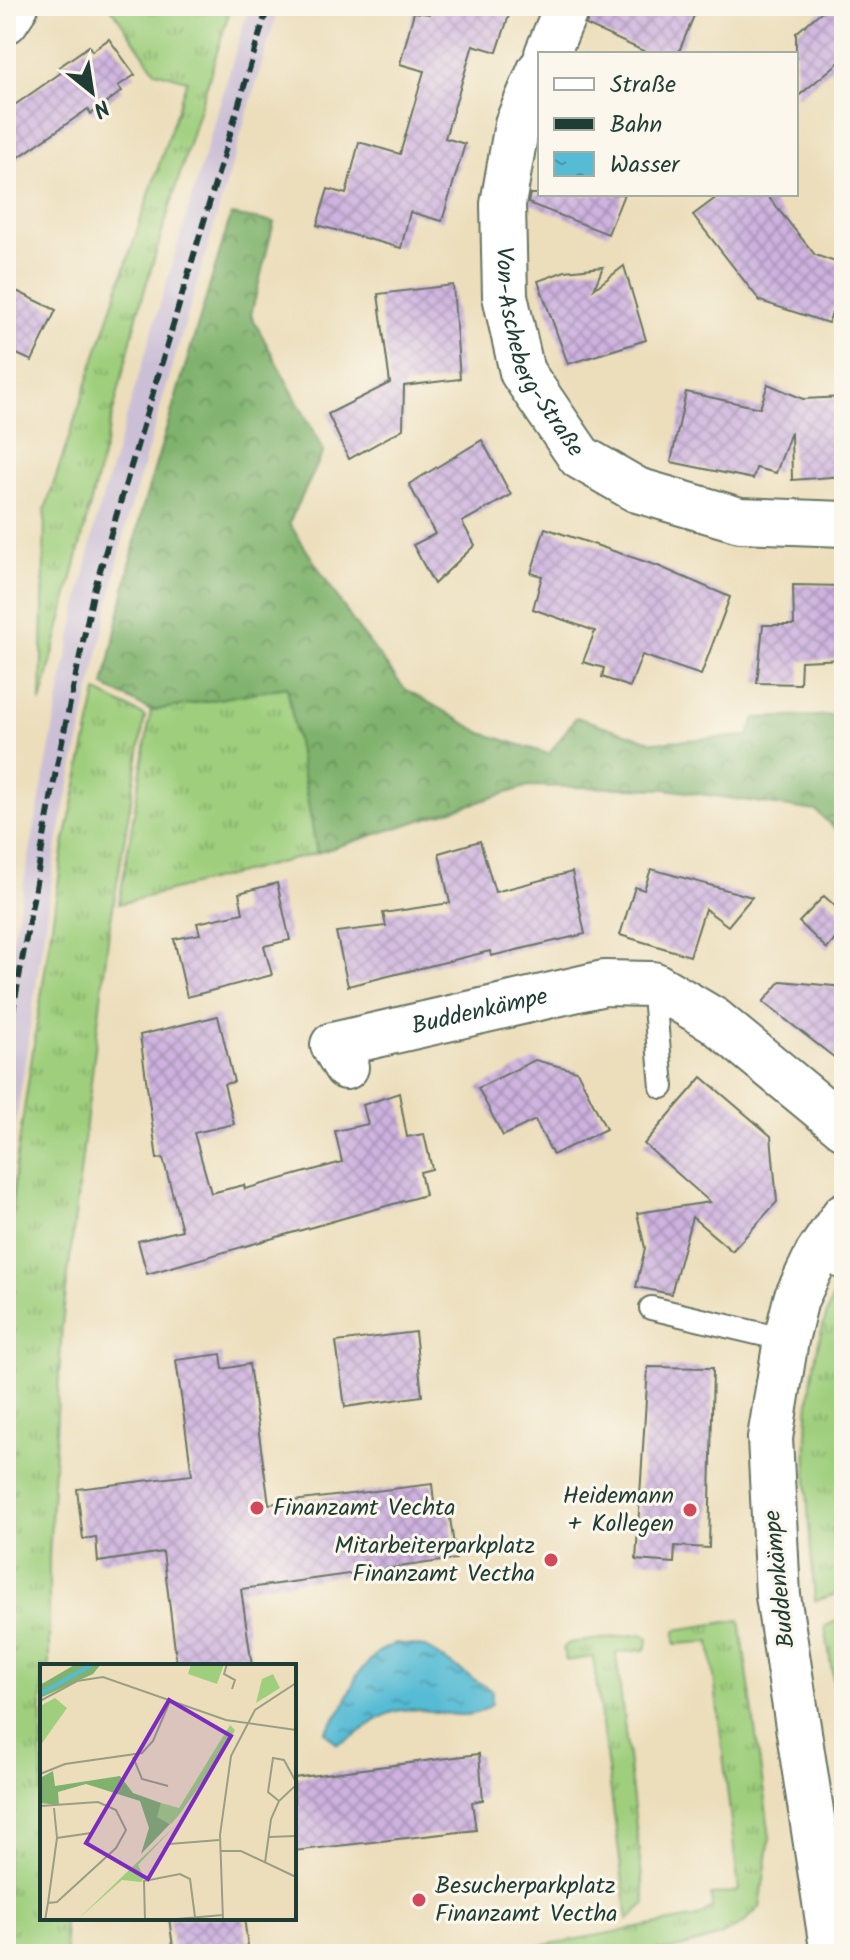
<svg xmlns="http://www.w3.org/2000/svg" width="850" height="1960" viewBox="0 0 850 1960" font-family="Kalam,sans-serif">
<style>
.railway{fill:#cbbfd6}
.grass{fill:url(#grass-tufts);stroke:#5f8658;stroke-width:2}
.forest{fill:url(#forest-crowns);stroke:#4f7850;stroke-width:2}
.water{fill:url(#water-ripples);stroke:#3a7c84;stroke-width:2}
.building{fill:url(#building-cross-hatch)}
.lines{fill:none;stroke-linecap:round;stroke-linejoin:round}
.lane-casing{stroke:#677563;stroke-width:26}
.street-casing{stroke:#677563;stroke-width:48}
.lane{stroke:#fff;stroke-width:22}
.street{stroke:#fff;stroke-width:44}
.rail{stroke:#1f3d34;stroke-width:6;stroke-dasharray:12 6;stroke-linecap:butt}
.poi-dot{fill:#d1495b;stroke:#fbf7ec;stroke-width:3}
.labels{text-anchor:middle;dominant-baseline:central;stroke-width:6;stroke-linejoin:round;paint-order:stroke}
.street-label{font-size:24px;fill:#1f3d34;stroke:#fbf7ec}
.poi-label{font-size:24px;fill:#1f3d34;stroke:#fbf7ec;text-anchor:end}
.inset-river{fill:none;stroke:#56bbd4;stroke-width:4}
.inset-road{fill:none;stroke:#9a9e85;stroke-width:2}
.view{fill:#7b2cbf;fill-opacity:0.15;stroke:#7b2cbf;stroke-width:4}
.inset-edge{fill:none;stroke:#1f3d34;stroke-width:4}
</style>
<defs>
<pattern id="grass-tufts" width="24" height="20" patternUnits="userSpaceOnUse" patternTransform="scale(2)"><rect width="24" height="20" fill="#9fcf7d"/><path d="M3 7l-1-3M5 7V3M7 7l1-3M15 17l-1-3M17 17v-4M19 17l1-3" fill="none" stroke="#81a967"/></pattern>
<pattern id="forest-crowns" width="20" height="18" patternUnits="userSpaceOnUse" patternTransform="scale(2)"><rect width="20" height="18" fill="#7fb26c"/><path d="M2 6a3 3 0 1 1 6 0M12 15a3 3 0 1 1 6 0" fill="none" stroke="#67925a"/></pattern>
<pattern id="water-ripples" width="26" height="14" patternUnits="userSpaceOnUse" patternTransform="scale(2)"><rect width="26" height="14" fill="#56bbd4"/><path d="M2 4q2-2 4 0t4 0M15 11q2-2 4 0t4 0" fill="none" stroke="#4799ad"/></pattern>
<pattern id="building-cross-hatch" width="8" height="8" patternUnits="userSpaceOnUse" patternTransform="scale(2)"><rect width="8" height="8" fill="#ceb2df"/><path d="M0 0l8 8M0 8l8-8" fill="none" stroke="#a792b6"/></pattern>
</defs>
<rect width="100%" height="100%" fill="#fbf7ec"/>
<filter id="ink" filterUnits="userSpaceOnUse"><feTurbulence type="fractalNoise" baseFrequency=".0125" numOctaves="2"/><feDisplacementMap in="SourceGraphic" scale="16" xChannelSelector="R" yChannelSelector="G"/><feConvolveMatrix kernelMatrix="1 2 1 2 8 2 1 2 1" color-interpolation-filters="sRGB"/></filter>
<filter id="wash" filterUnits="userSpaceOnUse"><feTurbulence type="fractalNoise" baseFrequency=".006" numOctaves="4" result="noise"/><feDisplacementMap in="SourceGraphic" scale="32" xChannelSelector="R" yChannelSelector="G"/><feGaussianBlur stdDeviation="1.8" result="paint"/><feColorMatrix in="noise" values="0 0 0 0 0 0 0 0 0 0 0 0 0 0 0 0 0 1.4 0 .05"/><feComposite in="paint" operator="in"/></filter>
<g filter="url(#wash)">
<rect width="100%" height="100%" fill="#ecdebb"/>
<!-- railway -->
<path class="railway" d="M249,6h30l-151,511 -71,326 -51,348v-213l57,-301 33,-158z"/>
<!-- grass -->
<g class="grass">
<path d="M110,6h121l-93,306 -97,391 4,-193 142,-430 -32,-9z"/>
<path d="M287,686l30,167 -198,51 32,-193z"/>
<path d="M97,692l48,24 -36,215 -47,394 -13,231v110h-7v252h21l3,36h-60v-670l9,-115 49,-324z"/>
<path d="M844,1272v320l-29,9c-9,-109 -22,-228 29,-329z"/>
<path d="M844,1618v82l-3,6 -4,-2 -12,-78z"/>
<path d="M740,1620l30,217 -10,70 -15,15 -25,14 -44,13 -29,5h-108l-1,-8 160,-29 14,-9 -1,-13 28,-4 -29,-249 -35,2v-14z"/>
<path d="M642,1634l6,5 -1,8 -3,3 -28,3 29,251 -17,16 -35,-263 -27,4 -3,-13 6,-5z"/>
</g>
<!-- forest -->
<path class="forest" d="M231,215l43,7 -23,93 73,136 -35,72 65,100 50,65 78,45 67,21 27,-37 78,25 95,-6 6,-18 89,-3v122l-28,-26 -150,-22 -137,-3 -212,67 -30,-166 -136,24 -47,-25 37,-173z"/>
<!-- water -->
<path class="water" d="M396,1643l29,4 67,44v13c-27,24 -59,1 -90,6 -28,4 -40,27 -65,34l-12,-12 17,-23 15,-34 21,-23z"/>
<g id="blocks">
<!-- building -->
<g class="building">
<path d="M432,6h80l-15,46 -24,-7 -28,93 20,6 -23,77 -32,-9 -9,36 -84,-23 11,-36 18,5 13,-52 41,12 24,-83 -24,-7 14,-52 15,2z"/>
<path d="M591,6h107l-20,48h-28l-64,-29z"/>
<path d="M828,6h16v52l-48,40v-65z"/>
<path d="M109,39l26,36 -17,11 4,5 -31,23 -3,-5 -82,57v-55l56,-39 -3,-5 30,-21 3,5z"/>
<path d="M530,194h94l-16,40 -80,-31z"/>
<path d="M721,194h45l49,61 29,10v17l-16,41 -68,-22 -67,-86z"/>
<path d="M624,266l22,74 -78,24 -30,-83 27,-10 38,-4 -9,22z"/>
<path d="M453,285l7,94 -56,7 -1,43 -54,30 -21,-45 62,-31 -12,-89z"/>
<path d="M6,286l50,24 -24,51 -26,-12z"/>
<path d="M768,384l35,15 41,-2v79l-52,4 -1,-48 -15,41 -20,-5 -3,11 -82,-17 15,-70 74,16z"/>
<path d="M482,440l29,55 -49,27 13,23 -41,39 -21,-39 22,-11 -26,-50z"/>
<path d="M545,528l113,38 72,31 -29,78 -59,-20 -12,32 -28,-10 2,-9 -21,-6 12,-31 -62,-22 9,-33 -11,-3z"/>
<path d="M793,585l51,1v73l-43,2 -1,23 -43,-1 6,-58h31z"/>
<path d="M480,841l15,51 77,-20 13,62 -94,22 -1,-5 -142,35 -12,-54 50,-6 -3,-13 67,-10 -11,-50z"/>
<path d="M651,869l62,17 39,11 -24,29 -23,-17 -15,47 -70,-21 15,-48 9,3z"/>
<path d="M277,883l13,57 -26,6 8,29 -85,22 -13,-58 26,-5 -3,-11 46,-10 -4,-20z"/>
<path d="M824,896l20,18v15l-17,20 -28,-27z"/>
<path d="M781,981l63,6v78l-81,-63z"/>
<path d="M218,1016l16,66 -10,2 10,40 -40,9 17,60 33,-8 1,4 97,-27 -7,-31 33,-7 -5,-19 36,-12 8,44 17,-3 8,35 -12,3 5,23 -278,79 -9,-33 44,-11 -19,-72 -6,1 -17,-124z"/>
<path d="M535,1060l42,11 29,58 -53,26 -18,-35 -32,16 -25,-48z"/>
<path d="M702,1077l69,59 6,66 -45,49 -40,-34 -21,77 -35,-7 9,-39 -8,-35 73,-11 -66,-58z"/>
<path d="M415,1332l7,64 -77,11 -9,-65z"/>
<path d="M221,1354l2,15 26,-5 20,140 163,-20 3,27h14l7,48 -215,30 11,77h-75l-14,-114 -65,10 -2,-25 -13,2 -6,-50 115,-14 -16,-115z"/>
<path d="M648,1367l65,1 -4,180 -34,-2 -1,17 -38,-3z"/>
<path d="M479,1754l4,46 -11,2 4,28 -182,21v-73z"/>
<path d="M169,1918h75l5,36h-75z"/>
</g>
</g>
</g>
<g filter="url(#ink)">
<use href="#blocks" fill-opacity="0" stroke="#677563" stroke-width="2"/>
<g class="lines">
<!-- lane casing -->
<g class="lane-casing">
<g id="lane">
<path d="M653,984l9,103"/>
<path d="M817,1255l27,14"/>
<path d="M651,1308l135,32"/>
</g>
</g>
<!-- street casing -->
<g class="street-casing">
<g id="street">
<path d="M6,21l10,-15"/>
<path d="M547,54l20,-48"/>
<path id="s1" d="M540,70l-23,54 -14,80 2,92 17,76 58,85 57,33 103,30 104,4"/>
<path id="s2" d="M346,1067l-13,-22 271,-62 49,1 61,36 130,107"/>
<path d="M833,1954l-55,-358 -8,-158 16,-98 10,-41 21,-44 27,-40"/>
</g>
</g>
<!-- lane -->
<use href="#lane" class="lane"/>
<!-- street -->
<use href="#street" class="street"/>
<!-- rail -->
<path class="rail" d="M6,1050l51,-285 36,-171 175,-588"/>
</g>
</g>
<!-- markers -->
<g class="poi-dot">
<circle cx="257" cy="1508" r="8"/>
<circle cx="690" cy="1510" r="8"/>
<circle cx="551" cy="1560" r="8"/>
<circle cx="419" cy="1900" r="8"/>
</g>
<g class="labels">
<!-- street labels -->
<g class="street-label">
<text stroke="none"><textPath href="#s1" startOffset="296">Von-Ascheberg-Straße</textPath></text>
<text stroke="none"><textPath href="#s2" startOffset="176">Buddenkämpe</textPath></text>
<text transform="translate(780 1579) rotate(-96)">Buddenkämpe</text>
</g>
<!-- poi labels -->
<g class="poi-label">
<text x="674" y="1496">Heidemann<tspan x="674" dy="28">+ Kollegen</tspan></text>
<text x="273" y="1508" text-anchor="start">Finanzamt Vechta</text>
<text x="535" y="1546">Mitarbeiterparkplatz<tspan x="535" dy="28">Finanzamt Vectha</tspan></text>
<text x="435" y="1886" text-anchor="start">Besucherparkplatz<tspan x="435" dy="28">Finanzamt Vectha</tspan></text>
</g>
</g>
<!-- overview -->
<g transform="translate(40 1664)">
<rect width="256" height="256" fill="#ecdebb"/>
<path d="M151,0h33l-7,20 -29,-10zM233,10l7,14 -24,15 6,-24zM190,61l5,5 -13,24 -43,61 -8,9 -15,-7 5,-14 18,5zM135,162l-37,39 6,13 -3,4 -19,-2 -45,40z" fill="#9fcf7d"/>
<path d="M36,0h25l-8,10 -53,24v-13zM13,107l2,15 65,-10 13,17 28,10 -4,14 13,7 -29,30 8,-26 -9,-27 -54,-17 -28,8 1,13 -19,-2v-25z" fill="#7fb26c"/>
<path d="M15,34l12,10 -27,38v-40z" fill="#9fcf7d"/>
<path class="inset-river" d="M0,30l53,-30"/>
<path class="inset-road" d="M187,0l-3,10 11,6 -3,9M0,37l37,-20 26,-4 123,43 70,10M93,93l9,22 26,7M0,110l25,-10 77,-11 11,-12 17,-40M239,137l-11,-9 5,-34 11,2 12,22M0,142l58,-4 18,8 10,20 -10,18 -59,54 -9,1 -3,17M14,144l3,30M229,173l27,-1M129,180l50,-4M180,187h21l55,26M225,199l6,-44 8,-18 17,-16M8,239l9,-65 34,-5M105,256l-1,-39 36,-7 10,5 5,38M125,256l58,-5M183,256l-3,-85 11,-79 24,-46 41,-27"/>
<path class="view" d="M129,36l62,36 -83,143 -62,-36z"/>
<rect width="256" height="256" class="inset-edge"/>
</g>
<!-- margin -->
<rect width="850" height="1960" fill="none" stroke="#fbf7ec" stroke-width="32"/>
<!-- legend -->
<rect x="538" y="52" width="260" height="144" fill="#fbf7ec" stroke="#a3ada2" stroke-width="2"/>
<rect x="554" y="78" width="40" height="12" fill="#ffffff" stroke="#a3ada2" stroke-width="2"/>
<text x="610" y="92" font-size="24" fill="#1f3d34">Straße</text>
<rect x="554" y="118" width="40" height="12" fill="#1f3d34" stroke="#a3ada2" stroke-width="2"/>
<text x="610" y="132" font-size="24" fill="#1f3d34">Bahn</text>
<rect x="554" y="152" width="40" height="24" fill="url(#water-ripples)" stroke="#a3ada2" stroke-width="2"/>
<text x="610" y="172" font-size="24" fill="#1f3d34">Wasser</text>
<!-- north arrow -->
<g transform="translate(92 92) rotate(150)" stroke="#fbf7ec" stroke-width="6" paint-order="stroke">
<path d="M0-6L14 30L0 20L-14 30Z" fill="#1f3d34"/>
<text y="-12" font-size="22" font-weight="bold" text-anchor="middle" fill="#1f3d34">N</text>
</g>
</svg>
